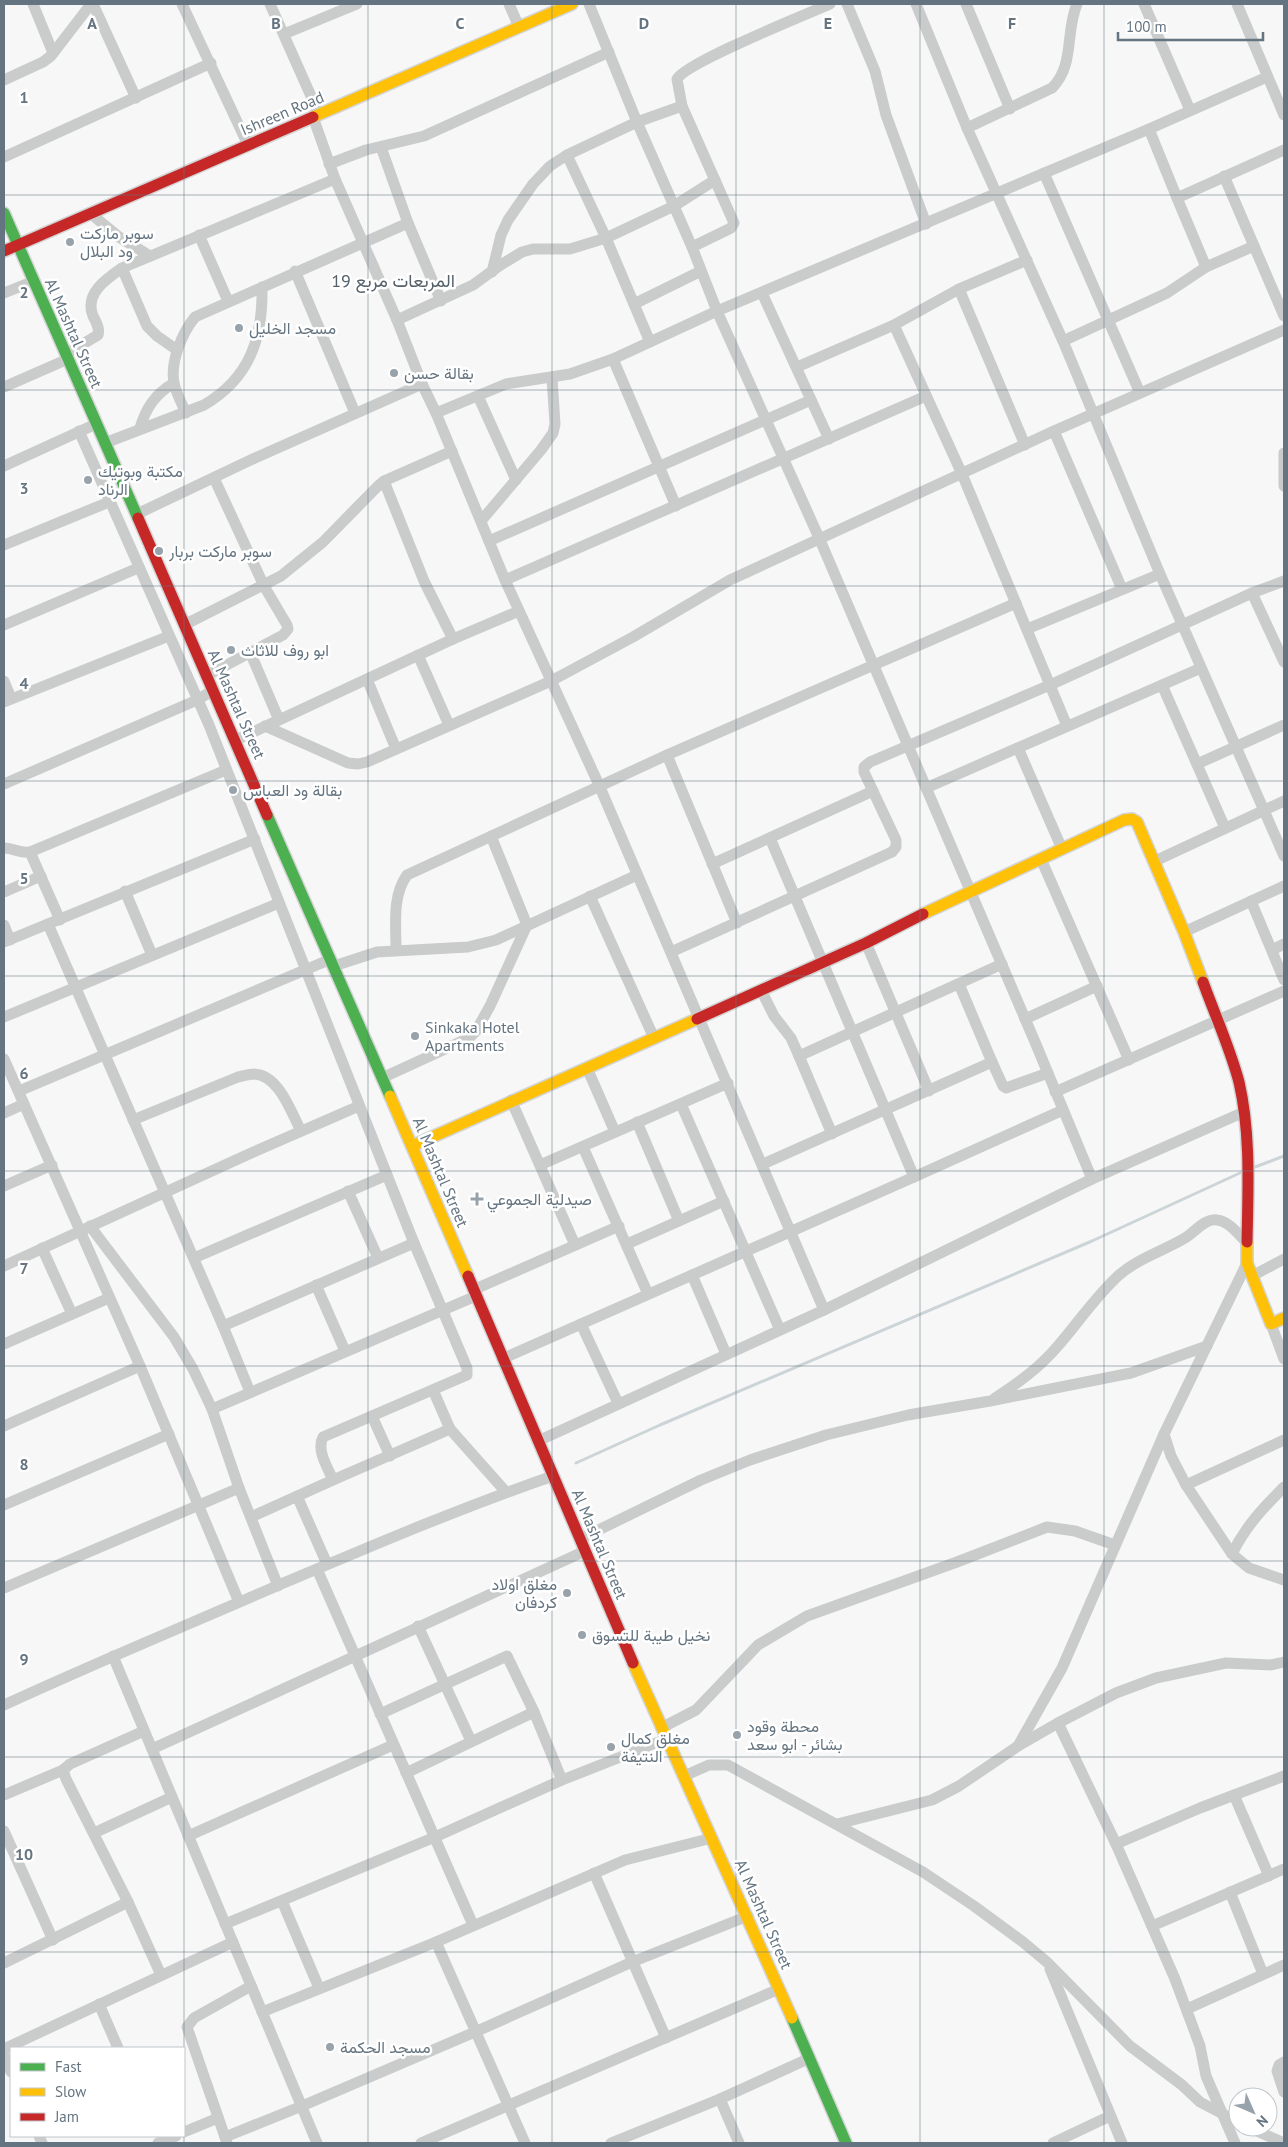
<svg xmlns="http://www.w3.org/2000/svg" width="1288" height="2147" viewBox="0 0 1288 2147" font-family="'PT Sans',Vazirmatn,sans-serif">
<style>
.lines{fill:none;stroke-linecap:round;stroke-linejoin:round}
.stream{stroke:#ccd4d7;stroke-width:3}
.fast-casing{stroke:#d3d4d5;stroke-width:14}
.slow-casing{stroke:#d3d4d5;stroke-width:14}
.jam-casing{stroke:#d3d4d5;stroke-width:14}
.street{stroke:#cacccc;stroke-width:11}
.fast{stroke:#4caf50;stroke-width:11}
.slow{stroke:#ffc107;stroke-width:11}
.jam{stroke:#c62828;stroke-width:11}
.grid{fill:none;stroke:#647480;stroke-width:1;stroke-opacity:0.55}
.poi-dot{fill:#97a2aa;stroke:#fff;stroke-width:2}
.labels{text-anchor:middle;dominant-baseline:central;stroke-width:5;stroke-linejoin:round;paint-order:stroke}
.street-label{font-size:16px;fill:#647480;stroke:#fff}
.poi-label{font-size:16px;fill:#647480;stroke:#fff;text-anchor:start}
.neighbourhood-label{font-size:18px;fill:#56626b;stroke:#fff}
.grid-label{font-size:16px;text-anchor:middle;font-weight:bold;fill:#647480;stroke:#fff;stroke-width:5;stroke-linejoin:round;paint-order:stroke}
</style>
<rect width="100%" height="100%" fill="#f7f7f7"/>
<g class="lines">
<!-- stream -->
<g class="stream">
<path d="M1255,1167l29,-11"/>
<path d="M576,1463l84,-38 432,-184 148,-68"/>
</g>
<!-- fast casing -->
<g class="fast-casing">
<g id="fast">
<path d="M4,213l134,305"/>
<path d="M267,815l123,281"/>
<path d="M792,2018l54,125"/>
</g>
</g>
<!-- slow casing -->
<g class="slow-casing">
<g id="slow">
<path d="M313,117l259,-113"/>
<path d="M923,914l201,-94 8,-1 5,3 47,110 19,50"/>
<path d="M390,1096l78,180"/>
<path d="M412,1146l285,-127"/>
<path d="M1247,1242v21l24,61 13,-6"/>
<path d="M633,1663l159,355"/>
</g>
</g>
<!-- jam casing -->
<g class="jam-casing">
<g id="jam">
<path d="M4,251l309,-134"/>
<path d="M138,518l129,297"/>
<path d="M1203,982c12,33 27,66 36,100 12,52 9,108 8,160"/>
<path d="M697,1019l169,-76 57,-29"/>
<path d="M468,1276l165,387"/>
</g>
</g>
<!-- street -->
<g class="street">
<path d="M33,4l20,49"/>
<path d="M93,4l43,94"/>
<path d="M182,4l66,141"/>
<path d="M270,4l49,110"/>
<path d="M509,4l10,23"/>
<path d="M589,4l48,118 55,125 25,64 103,229 215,502 57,137"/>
<path d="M847,4l28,67 11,44 40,109"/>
<path d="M916,4l51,124 96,213 97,233 124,282"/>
<path d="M966,4l44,105"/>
<path d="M1144,4l46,106"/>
<path d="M1237,4l47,111"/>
<path d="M284,34l73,-30"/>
<path d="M4,80l39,-18 8,-6 40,-52"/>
<path d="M313,117l22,62 62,141 25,64 14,29 69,167 94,205 225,525"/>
<path d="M967,128l85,-40c23,-23 13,-56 25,-84"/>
<path d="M1149,129l28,69"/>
<path d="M381,147l27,76 33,78"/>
<path d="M567,155l39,83 44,104"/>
<path d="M4,157l207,-94"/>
<path d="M329,164l37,-14 58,-14 185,-84"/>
<path d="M1044,173l96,220"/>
<path d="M1224,176l30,70"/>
<path d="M90,213l29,24 31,19"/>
<path d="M199,235l29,66"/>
<path d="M692,247l39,-19 3,-5 -52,-117 -5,-27c10,-17 128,-64 153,-75"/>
<path d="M1206,267l-29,-69 107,-48"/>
<path d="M122,268l25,58 10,10 20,14"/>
<path d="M295,271l60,142"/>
<path d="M492,272l9,-37 7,-15 25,-36 17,-18 17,-11 70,-33 45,-16"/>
<path d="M959,289l66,156"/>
<path d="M4,293l30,-12"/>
<path d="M762,293l67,146"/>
<path d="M634,304l67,-33"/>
<path d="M397,320l76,-35 26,-19 23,-14 11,-3h37l36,-11 68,-32 41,-26"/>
<path d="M894,325l68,149 105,252"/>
<path d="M1063,341l104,-48 39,-26 48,-21 30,70"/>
<path d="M66,354l32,-19c2,-7 -2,-13 -5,-19 -9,-22 13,-37 29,-48l213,-89"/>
<path d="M613,359l63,147"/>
<path d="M797,367l97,-42 65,-36 68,-29"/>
<path d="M4,387l64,-28"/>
<path d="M478,396l38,84"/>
<path d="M186,413c-4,-9 -10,-20 -12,-30 -4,-21 8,-50 21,-66l213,-94"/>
<path d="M436,413l70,-29 64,-10 43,-15 104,-48 432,-182 118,-52"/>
<path d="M140,428c6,-20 15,-34 34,-45"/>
<path d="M79,431l130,294 178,450 -193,83"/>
<path d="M1054,431l68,158"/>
<path d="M105,443l99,-38c46,-27 59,-67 58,-118"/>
<path d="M1284,453v33"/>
<path d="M4,466l92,-42"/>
<path d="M384,481l40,100 29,58"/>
<path d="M137,514l118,-56 167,-74"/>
<path d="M481,521l60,-71 12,-17 2,-9 -3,-46"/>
<path d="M489,541l322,-141"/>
<path d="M4,545l105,-43"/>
<path d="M505,580l421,-184"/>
<path d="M1252,593l32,69"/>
<path d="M4,625l134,-57"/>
<path d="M184,625l97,-49 42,-34 54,-55 7,-6 68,-30"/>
<path d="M1027,629l133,-55"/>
<path d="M250,652l29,68"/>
<path d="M418,655l31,70"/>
<path d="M206,676l77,-41 5,-6 -1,-4 -23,-39 -50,-108"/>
<path d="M367,679l29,70"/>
<path d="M4,681l7,17"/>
<path d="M1162,685l63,143"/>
<path d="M4,702l165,-66"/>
<path d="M265,726l83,37 10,1 9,-2 184,-81 82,-44 97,-57 324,-149 230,-101"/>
<path d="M236,740l217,-101 66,-28"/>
<path d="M1018,748l44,101"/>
<path d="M667,755l70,168"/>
<path d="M1197,764l87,-39"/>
<path d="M4,784l193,-84 15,-9"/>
<path d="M926,788l275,-120"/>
<path d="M4,848c10,0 16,6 26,4l196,-82"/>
<path d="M30,852l30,68"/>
<path d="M1041,859l88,201"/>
<path d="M1155,861l129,-60"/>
<path d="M712,864l161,-73"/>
<path d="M125,891l27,64"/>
<path d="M4,892l37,-16"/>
<path d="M590,896l64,142"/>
<path d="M1251,901l33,79"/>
<path d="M48,924l175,402 191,-83 53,125v7l-144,62c-7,13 5,31 10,43l-82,37"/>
<path d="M4,925l6,15"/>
<path d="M1184,932l100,-46"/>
<path d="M4,942l251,-103"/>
<path d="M866,943l63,148"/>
<path d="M396,950c0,-26 -4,-54 11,-75l260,-120 349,-152"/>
<path d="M1272,950l12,-6"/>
<path d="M671,952l221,-100 4,-5v-7l-32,-68v-5l6,-5 180,-77 202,-92 32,-12"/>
<path d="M334,966l43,-14 91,-5 28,-7 141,-65"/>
<path d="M959,984l33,78"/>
<path d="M761,990l13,26 17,22 8,18 203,-92"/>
<path d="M4,1017l275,-114"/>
<path d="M1025,1019l72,-33"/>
<path d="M799,1056l33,78"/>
<path d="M4,1059l136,307 99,236"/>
<path d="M587,1068l28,64"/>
<path d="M382,1078l87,-40 7,-7 14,-25 37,-81 -36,-89"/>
<path d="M19,1091l312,-132"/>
<path d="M1055,1092l229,-101"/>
<path d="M511,1100l64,145"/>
<path d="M681,1104l99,226"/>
<path d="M4,1113l20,-9"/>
<path d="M133,1120l105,-43c5,-1 11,-3 16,-3 25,1 37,38 47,57"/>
<path d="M637,1122l42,99"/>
<path d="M583,1147l65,147"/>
<path d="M763,1164l229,-102 11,24 3,2 42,-15"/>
<path d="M540,1165l188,-82"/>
<path d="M387,1175l27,68"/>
<path d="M914,1177l149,-67"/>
<path d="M4,1186l48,-21"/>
<path d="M348,1191l30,67"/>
<path d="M90,1226l84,111 19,32 19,40 27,79 39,98"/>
<path d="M627,1244l97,-43"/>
<path d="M42,1248l30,66"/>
<path d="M4,1266l245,-112 110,-48"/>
<path d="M692,1275l34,79"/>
<path d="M1252,1276l32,-17"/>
<path d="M316,1285l29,66"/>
<path d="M473,1290l146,-64"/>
<path d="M581,1324l37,79"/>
<path d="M1271,1324l13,35"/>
<path d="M223,1326l27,66"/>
<path d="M4,1344l105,-46"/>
<path d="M502,1359l412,-182 -144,-339"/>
<path d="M995,1398c23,-15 44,-30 62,-51 21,-24 38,-50 62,-72 20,-17 44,-24 66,-37 10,-6 20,-20 32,-18 12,1 22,15 30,23"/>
<path d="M212,1409l264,-113"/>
<path d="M372,1416l18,40"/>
<path d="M4,1426l136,-60"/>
<path d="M450,1429l56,63"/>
<path d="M1164,1434l7,22 15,29 46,69 17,14 35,12"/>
<path d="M538,1441l286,-131 268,-131 152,-67"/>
<path d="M333,1480l117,-51 -17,-39"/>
<path d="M1186,1485l98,-45"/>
<path d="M297,1496l30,68"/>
<path d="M4,1505l165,-71"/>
<path d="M580,1539l121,-59 49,-20 76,-25 82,-20 82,-14 141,-28 76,-27"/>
<path d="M1232,1554c13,-27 31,-46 52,-67"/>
<path d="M317,1569l156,356"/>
<path d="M4,1588l235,-100"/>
<path d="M418,1626l53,115"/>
<path d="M113,1656l204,487"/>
<path d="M4,1705c91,-42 183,-80 275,-120 90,-38 181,-77 274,-109"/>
<path d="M380,1714l127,-58 27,56 28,68"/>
<path d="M1058,1723l58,121"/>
<path d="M661,1728l35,-18 62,-65 49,-29 150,-54 90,-35 28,4 40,14"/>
<path d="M1018,1746l44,-78 102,-234 83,-171"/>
<path d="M152,1749l433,-198"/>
<path d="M63,1770l3,9 62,123"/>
<path d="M406,1773l128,-61"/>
<path d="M684,1776l25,-11h19l195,107 51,34 49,36 25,21 82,83 52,39 18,17 38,20"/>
<path d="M4,1795l59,-25 7,-6 74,-33"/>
<path d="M1234,1795l35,81"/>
<path d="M837,1824l95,-24 27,-14 59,-40 40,-23 58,-30 40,-15 70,-15 45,2 13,-3"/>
<path d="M4,1831l49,109"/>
<path d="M94,1833l78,-36"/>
<path d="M188,1836l205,-91"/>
<path d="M594,1873l72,165"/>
<path d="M1230,1892l33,82"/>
<path d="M282,1901l37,87"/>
<path d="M225,1924l210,-87 127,-57 104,-41"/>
<path d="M1152,1926l132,-57"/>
<path d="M436,1942l89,201"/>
<path d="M4,1963l124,-61 33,73"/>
<path d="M1050,1969l72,174"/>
<path d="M99,2004l19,44"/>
<path d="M1187,2009l97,-44"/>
<path d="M262,2012l174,-70 189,-82 87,-22"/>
<path d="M4,2049l229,-107"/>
<path d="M4,2055l7,17"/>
<path d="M1284,2062l-5,3 -2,6 7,21"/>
<path d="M720,2099l19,44"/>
<path d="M1248,2127l36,16"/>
<path d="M184,2132l34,-14"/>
<path d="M39,2136l3,7"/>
<path d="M225,2137l77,-31 173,-74 157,-70 116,-46"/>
<path d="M158,2143l18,-7"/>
<path d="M227,2143l-40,-116 7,-9 57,-32"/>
<path d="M421,2143l358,-154"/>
<path d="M611,2143l109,-44 90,-41"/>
<path d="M1053,2143l57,-27"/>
<path d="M1235,2143l-29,-67 -6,-30 -25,-67 -59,-135 84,-36 84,-32"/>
</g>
<!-- fast -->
<use href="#fast" class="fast"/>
<!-- slow -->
<use href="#slow" class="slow"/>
<!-- jam -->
<use href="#jam" class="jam"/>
</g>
<!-- grid -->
<path class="grid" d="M184,4v2139M368,4v2139M552,4v2139M736,4v2139M920,4v2139M1104,4v2139M4,195h1280M4,390h1280M4,586h1280M4,781h1280M4,976h1280M4,1171h1280M4,1366h1280M4,1561h1280M4,1757h1280M4,1952h1280"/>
<!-- markers -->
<g class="poi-dot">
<circle cx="70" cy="242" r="5"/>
<circle cx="239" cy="328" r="5"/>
<circle cx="394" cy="373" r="5"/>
<circle cx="88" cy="480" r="5"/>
<circle cx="159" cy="551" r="5"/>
<circle cx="231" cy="650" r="5"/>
<circle cx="233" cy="790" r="5"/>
<circle cx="415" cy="1036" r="5"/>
<path d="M474.5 1191.5h5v5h5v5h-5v5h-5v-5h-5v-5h5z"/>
<circle cx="567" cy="1593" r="5"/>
<circle cx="582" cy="1635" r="5"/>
<circle cx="737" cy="1735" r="5"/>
<circle cx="611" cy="1747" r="5"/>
<circle cx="330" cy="2047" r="5"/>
</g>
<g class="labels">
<!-- street labels -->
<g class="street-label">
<text transform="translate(282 113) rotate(-23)">Ishreen Road</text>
<text transform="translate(74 333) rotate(66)">Al Mashtal Street</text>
<text transform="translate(237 704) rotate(66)">Al Mashtal Street</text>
<text transform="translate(441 1172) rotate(67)">Al Mashtal Street</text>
<text transform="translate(600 1544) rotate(67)">Al Mashtal Street</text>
<text transform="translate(764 1914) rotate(66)">Al Mashtal Street</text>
</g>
<!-- poi labels -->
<g class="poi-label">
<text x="80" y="233">سوبر ماركت<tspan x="80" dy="18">ود البلال</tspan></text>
<text x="249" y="328">مسجد الخليل</text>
<text x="404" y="373">بقالة حسن</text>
<text x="98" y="471">مكتبة وبوتيك<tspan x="98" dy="18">الرناد</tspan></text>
<text x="169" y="551">سوبر ماركت بربار</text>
<text x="241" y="650">ابو روف للاثاث</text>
<text x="243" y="790">بقالة ود العباس</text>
<text x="425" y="1027">Sinkaka Hotel<tspan x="425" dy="18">Apartments</tspan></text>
<text x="487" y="1199">صيدلية الجموعي</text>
<text x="557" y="1584" text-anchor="end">مغلق اولاد<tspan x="557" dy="18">كردفان</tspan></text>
<text x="592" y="1635">نخيل طيبة للتسوق</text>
<text x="747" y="1726">محطة وقود<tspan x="747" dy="18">بشائر - ابو سعد</tspan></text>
<text x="621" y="1738">مغلق كمال<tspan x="621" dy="18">النتيفة</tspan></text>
<text x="340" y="2047">مسجد الحكمة</text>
</g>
<!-- neighbourhood labels -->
<g class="neighbourhood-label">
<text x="393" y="280">المربعات مربع 19</text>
</g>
</g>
<g class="grid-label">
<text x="92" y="29">A</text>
<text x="276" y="29">B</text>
<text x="460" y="29">C</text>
<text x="644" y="29">D</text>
<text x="828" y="29">E</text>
<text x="1012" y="29">F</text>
<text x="24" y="103">1</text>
<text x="24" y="298">2</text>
<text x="24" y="494">3</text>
<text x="24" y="689">4</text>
<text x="24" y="884">5</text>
<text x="24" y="1079">6</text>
<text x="24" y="1274">7</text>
<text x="24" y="1470">8</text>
<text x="24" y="1665">9</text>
<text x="24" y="1860">10</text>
</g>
<!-- border -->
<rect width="1288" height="2147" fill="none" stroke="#647480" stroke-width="10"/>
<!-- legend -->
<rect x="10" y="2047" width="175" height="90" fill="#ffffff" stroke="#c1c7cc"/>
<rect x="20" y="2063" width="25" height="8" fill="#4caf50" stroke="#c1c7cc"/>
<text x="55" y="2072" font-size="15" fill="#647480">Fast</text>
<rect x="20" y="2088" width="25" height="8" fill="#ffc107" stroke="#c1c7cc"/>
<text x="55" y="2097" font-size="15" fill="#647480">Slow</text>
<rect x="20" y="2113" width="25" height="8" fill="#c62828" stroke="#c1c7cc"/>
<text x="55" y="2122" font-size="15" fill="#647480">Jam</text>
<!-- north arrow -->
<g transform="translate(1253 2112) rotate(135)"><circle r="24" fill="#ffffff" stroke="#c1c7cc"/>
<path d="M0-4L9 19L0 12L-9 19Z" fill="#97a2aa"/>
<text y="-8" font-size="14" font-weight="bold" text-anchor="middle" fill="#647480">N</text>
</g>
<!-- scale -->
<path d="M1118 32v8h145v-8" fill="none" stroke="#647480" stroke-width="2.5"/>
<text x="1126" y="32" font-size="15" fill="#647480" stroke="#ffffff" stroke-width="4" paint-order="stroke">100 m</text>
</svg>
